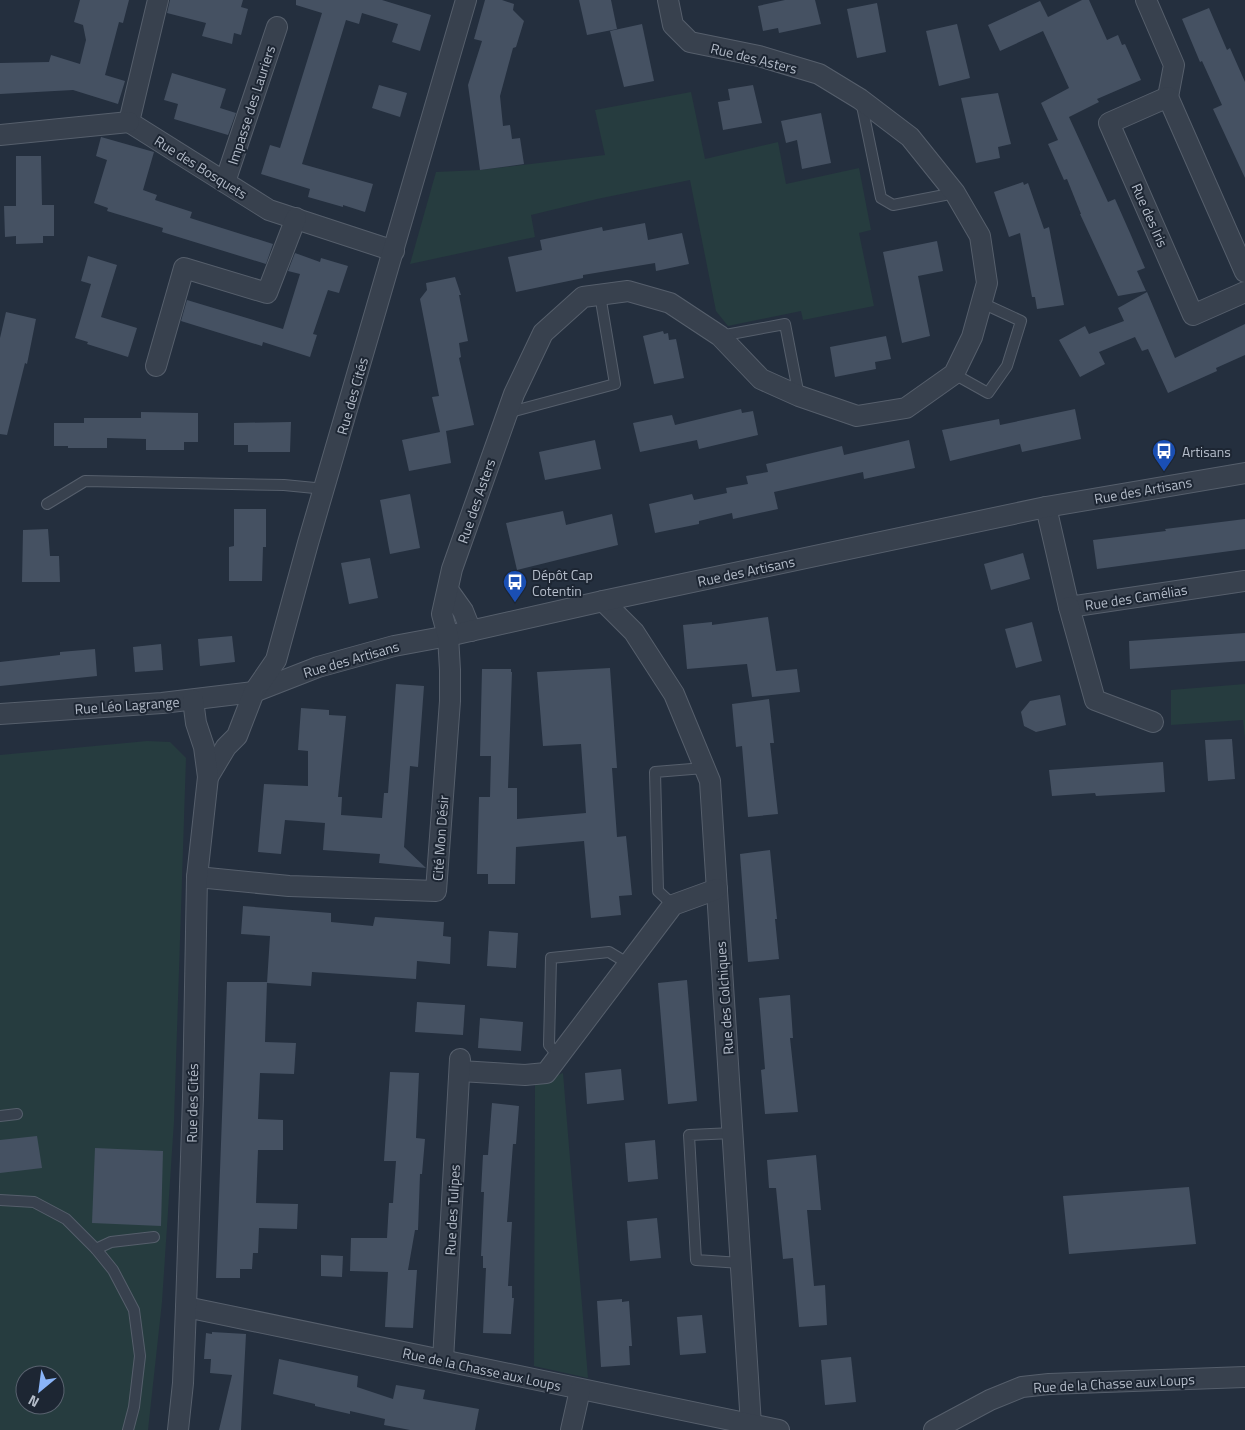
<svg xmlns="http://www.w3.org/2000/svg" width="1245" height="1430" viewBox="0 0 1245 1430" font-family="'Titillium Web',sans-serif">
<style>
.green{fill:#263c3f;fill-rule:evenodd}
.building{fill:#455162}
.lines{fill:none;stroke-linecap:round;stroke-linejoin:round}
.service-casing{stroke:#565f6c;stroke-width:12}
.minor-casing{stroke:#565f6c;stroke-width:22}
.service{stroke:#38414e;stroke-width:10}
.minor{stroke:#38414e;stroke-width:20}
.labels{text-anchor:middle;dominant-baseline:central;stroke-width:4;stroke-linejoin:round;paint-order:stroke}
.street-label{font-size:14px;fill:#b4bcc9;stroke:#1d2633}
.poi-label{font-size:14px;fill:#b4bcc9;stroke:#1d2633;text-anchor:start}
</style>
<rect width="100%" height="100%" fill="#242f3e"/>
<!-- green -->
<g class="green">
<path d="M691,92l14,67 73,-17 8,42 73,-16 12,62 -12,3 15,73 -71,14 -2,-9 -73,15 -12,-15 -26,-131 -93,19 -66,16 4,22 -125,27 26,-92 44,-2 125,-15 -10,-45z"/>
<path d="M1245,684v54l-2,-18 -72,5v-35z"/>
<path d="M147,741l23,1 16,16 -12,363 -12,181 -14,128h-148v-675zM25,1375h30v30h-30z"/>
<path d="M563,1073l3,37 22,268 -54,-12 1,-282z"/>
</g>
<!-- building -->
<g class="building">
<path d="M80,0h49l-6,23 -4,-1 -14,53 20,6 -7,23 -45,-14 -73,4v-31l49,-1 2,-7 29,9 6,-24 -3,-15 -9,-3z"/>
<path d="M170,0h73l-2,7 7,2 -7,26 -7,-2 -2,11 -30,-8 4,-13 -39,-10z"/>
<path d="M296,0h86l49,15 -11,36 -28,-9 6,-18 -36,-11 -3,11 -13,-4 -44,144 71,20 -8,28 -22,-7v2l-35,-10 2,-8 -49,-15 9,-29 10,3 42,-135 -26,-8z"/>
<path d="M485,0h17l12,4 -1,6 11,11 -8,26 -3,1 -13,48 3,30 7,-1 2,14 8,-1 4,26 -44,6 -12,-85 14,-44 -8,-2z"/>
<path d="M579,0h32l6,29 -30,6z"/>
<path d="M785,0h30l6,24 -42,9 -1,-5 -15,3 -5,-25z"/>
<path d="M1082,0h7l18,40 11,-5 4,10 3,-1 16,36 -44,19 2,3 -30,15 39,85 7,-3 15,34 15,35 -8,3 9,20 -28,5 -38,-82h1l-14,-35 -3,1 -16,-36 10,-4 -17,-37 28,-15 -26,-57 -43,20 -12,-26 52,-24 8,16z"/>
<path d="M877,3l9,49 -29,6 -10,-49z"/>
<path d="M1209,8l18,42 3,-2 15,34v96l-32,-69 9,-4 -20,-44 -2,1 -18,-43z"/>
<path d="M642,24l12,57 -30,6 -14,-56z"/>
<path d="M957,24l13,54 -31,8 -13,-55z"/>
<path d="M172,73l54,16 -6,19 16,5 -8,22 -54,-16 4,-15 -14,-4z"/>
<path d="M379,85l28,8 -7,24 -28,-9z"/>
<path d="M753,85l9,38 -39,7 -5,-28 12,-2 -2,-11z"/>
<path d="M998,93l13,51 -13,3 2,11 -24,5 -15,-65z"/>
<path d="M821,113l10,50 -29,6 -5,-29 -11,3 -5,-22z"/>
<path d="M101,137l53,15 -11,38 14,5 -2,5 37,12 -2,6 83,26 -7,20 -104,-32 1,-4 -56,-17 1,-3 -14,-5 13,-43 -11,-4z"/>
<path d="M16,156h25l1,49h12v31h-11v7l-27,1v-8l-11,1 -1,-31h12z"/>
<path d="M1023,182l1,3 4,-2 16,46 5,-2 15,78 -27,4 -2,-12h-3l-12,-64 -11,4 -15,-45z"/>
<path d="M645,223l3,17 34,-7 7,31 -33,7 -1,-8 -72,12v3l-67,14 -8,-35 34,-7 -2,-10 62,-13 1,4z"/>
<path d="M937,241l6,30 -25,5 12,60 -28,7 -19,-91z"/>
<path d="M295,253l25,9 1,-4 27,8 -9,27 -11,-3 -15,44 4,1 -7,22 -47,-15 -1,4 -81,-25 6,-21 96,29 17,-55 -12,-3z"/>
<path d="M88,256l29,9 -16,52 36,11 -9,29 -41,-13 1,-2 -13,-4 16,-54 -10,-3z"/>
<path d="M455,277l6,18h-2l9,46 -9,2 2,14 -2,1 15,67 -28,6 5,32 -42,8 -7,-31 38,-8 -8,-35 7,-1 -19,-97 7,-9 -1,-7z"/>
<path d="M1147,292l28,66 70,-34v31l-29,13 1,3 -49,22 -20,-44 -6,2 -7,-14 -36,15 6,12 -25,13 -21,-37 26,-14 4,8 35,-13 -6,-13z"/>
<path d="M6,312l30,7 -9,45 -2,-1 -18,72 -7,-1v-96z"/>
<path d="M663,331l1,3 4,-1 1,7 7,-1 8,39 -30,6 -11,-48z"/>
<path d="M886,336l5,23 -16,3 1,7 -41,8 -5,-30z"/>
<path d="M741,409l1,4 11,-2 5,24 -59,14 -2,-9 -57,12 -7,-29 39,-8 3,10z"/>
<path d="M1075,409l6,30 -59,13 -2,-8 -70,17 -8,-31 57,-11 1,6z"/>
<path d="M141,412l57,1v29h-14v8h-38v-11l-39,-1v10h-39v-2h-14v-23h30v-5h57z"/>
<path d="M291,422l-1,30h-42v-7h-14v-22z"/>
<path d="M595,440l6,29 -56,11 -6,-28z"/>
<path d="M909,440l6,28 -51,11 -1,-7 -89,20 4,17 -45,10 -1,-6 -33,8v3l-44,9 -6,-29 43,-10 2,6 33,-7 -1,-5 22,-4 -2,-8 22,-4 -2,-8 76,-18 2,9z"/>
<path d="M410,494l10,54 -30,6 -10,-54z"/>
<path d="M234,509h32v38h-3l-1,34h-33v-34l5,-1z"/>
<path d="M563,511l3,14 46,-11 6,31 -101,25 -11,-47z"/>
<path d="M1245,519v30l-148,20 -4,-29 73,-9 -1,-2z"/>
<path d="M48,529l2,27h9l1,26h-38l1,-52z"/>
<path d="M1023,553l7,26 -39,11 -7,-26z"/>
<path d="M370,558l8,40 -29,6 -8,-41z"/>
<path d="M768,617l8,54 21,-2 3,23 -48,5 -5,-33 -60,5 -4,-44 29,-3v3z"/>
<path d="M1032,622l10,39 -26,7 -11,-39z"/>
<path d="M1245,633v28l-115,8 -1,-28z"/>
<path d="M232,636l3,26 -35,4 -2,-27z"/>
<path d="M161,644l2,26 -28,2 -2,-25z"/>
<path d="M95,649l2,27 -97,10v-24l60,-7v-3z"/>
<path d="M610,668l7,100h-5l5,69 9,-1 6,59 -13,1 2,19 -30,3 -7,-77 -68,6 -1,37h-27v-10h-11l2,-77h11l1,-41h-11l2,-87h29v3h1l-4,116h9v31l69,-6 -5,-69 -38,2 -6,-74z"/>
<path d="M396,684l28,2 -6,81 -8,-1 -6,81 22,21 -47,-5 1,-9 -57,-4 2,-27 -40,-3 -4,34 -23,-2 6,-68 44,2v-35l-10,-1 3,-42 28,2v5l17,1 -8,81h4l-1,18 41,3 2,-25h4z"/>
<path d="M1060,695l6,30 -30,7 -12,-6 -3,-14 9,-11z"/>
<path d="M769,699l5,44h-4l8,71 -30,3 -6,-71 -6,1 -4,-43z"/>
<path d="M1232,739l3,40 -27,2 -3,-41z"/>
<path d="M1163,762l2,30 -69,4 -1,-3 -43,3 -3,-26z"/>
<path d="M770,850l7,69h-2l4,40 -31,3 -8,-108z"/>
<path d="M243,906l88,7v9l42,4 2,-9 69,5 -1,14 8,1 -1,27 -33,-3 -1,18 -104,-7 -1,14 -44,-3 3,-47 -29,-2z"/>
<path d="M489,931l29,2 -2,35 -29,-2z"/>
<path d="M687,980l10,121 -29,3 -10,-121z"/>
<path d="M227,982h40l-2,60 31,1 -2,31 -34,-1 -2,46 25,1v30h-25l-2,53 42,1 -1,25 -38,-1 -1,25h-5l-1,16h-12v9h-24z"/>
<path d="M790,995l3,43h-3l8,74 -33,2 -4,-44 4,-1 -6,-71z"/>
<path d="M417,1002l48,3 -2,30 -48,-3z"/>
<path d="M480,1018l43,4 -2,29 -43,-3z"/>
<path d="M621,1069l3,31 -37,4 -2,-31z"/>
<path d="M390,1072l29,1 -3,65 9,1 -3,35h-2l-2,56h-3l-7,40h9l-4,58 -28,-1 3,-55 -38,-1 1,-33h36l2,-35h4l3,-42h-12z"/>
<path d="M492,1103l27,3 -3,38h-3l-6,78h5l-4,64h4v12h2l-3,36 -28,-1 3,-65h-3v-12h-2l3,-64h-3l2,-37h5z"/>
<path d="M37,1136l5,32 -42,5v-33z"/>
<path d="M655,1140l3,39 -30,3 -3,-39z"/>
<path d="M95,1148l68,3 -2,75 -69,-3z"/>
<path d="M816,1155l5,55h-14l7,76 11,-1 2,40 -28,2 -6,-69 -10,1 -7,-71h-7l-2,-28z"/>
<path d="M1189,1187l7,57 -127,10 -6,-58z"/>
<path d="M657,1218l4,40 -31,3 -3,-40z"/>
<path d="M321,1255l22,1 -1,21 -21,-1z"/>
<path d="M622,1299v3l7,-1 3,45h-3l1,19 -29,2 -4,-66z"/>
<path d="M702,1315l4,38 -26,2 -3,-38z"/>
<path d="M212,1332l34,2 -5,96h-22l13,-55 -22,-2 1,-14h-7l2,-26 6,1z"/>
<path d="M851,1357l5,45 -31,3 -4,-45z"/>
<path d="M279,1359l79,17 -1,11 36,12 3,-14 29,5 -2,9 56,10 -4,21h-65l-26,-5 1,-6 -35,-8v3l-35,-8v-2l-42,-10z"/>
</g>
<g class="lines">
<!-- service casing -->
<g class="service-casing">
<g id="service">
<path d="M861,101l20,97 12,7 62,-12"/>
<path d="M720,336l65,-12 14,72"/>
<path d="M954,374l34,19 19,-27 14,-45 -39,-18"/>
<path d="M507,413l108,-29 -15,-89"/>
<path d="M47,504l38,-23 199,4 41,4"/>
<path d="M673,905l-15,-14 -3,-119 49,-4"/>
<path d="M558,1056l-9,-11 2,-87 58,-6 20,12"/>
<path d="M0,1116l17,-2"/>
<path d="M733,1133l-44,2 7,125 45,3"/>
<path d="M0,1200l34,2 32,17 30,30 17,21 21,40 6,46 -6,51 -6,23"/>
<path d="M96,1249l15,-7 43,-5"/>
</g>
</g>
<!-- minor casing -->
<g class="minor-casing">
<g id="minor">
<path d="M158,0l-29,122 140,88 125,41"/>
<path d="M1146,0l28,65 -6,32"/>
<path d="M0,135l129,-13"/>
<path d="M225,182l52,-155"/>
<path d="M1245,272l-77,-175 -59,26 84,192 52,-23"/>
<path d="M156,366l28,-98 83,25 29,-75"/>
<path d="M1046,507l23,100 176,-26"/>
<path d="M448,590l15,21 8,20"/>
<path d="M603,601l31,31 40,62 36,87 41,644"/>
<path d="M1069,607l26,93 58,22"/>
<path d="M0,714l162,-11 92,-11 64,-25 76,-21 54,-10 155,-35 443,-94 199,-34"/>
<path d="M208,777l18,-30 11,-11 17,-44 22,-32 32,-117 158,-543"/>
<path d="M197,877l92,9 147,5 14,-190v-31l-2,-34 -6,-22 10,-45 62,-175 29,-61 40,-36 45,-6 42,12 50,33 41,43 38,17 58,20 49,-8 48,-34 18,-37 15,-54 -7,-47 -25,-43 -45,-56 -50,-38 -41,-25 -60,-18 -69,-14 -17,-17 -5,-25"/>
<path d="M460,1071l65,4 21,-2 127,-168 44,-16"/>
<path d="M186,1307l593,123"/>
<path d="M443,1360l17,-301"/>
<path d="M178,1430l5,-47 3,-76 7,-210 4,-220 11,-100 -4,-30 -8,-24 -3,-23"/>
<path d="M571,1430l9,-40"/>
<path d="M934,1430l56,-30 32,-13 27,-3 196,-7"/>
</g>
</g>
<!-- service -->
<use href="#service" class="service"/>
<!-- minor -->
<use href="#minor" class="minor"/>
</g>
<!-- icons -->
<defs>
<g id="bus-pin" transform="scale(1.25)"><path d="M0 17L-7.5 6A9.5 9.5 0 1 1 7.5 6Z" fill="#1a4fb4" stroke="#1d2633"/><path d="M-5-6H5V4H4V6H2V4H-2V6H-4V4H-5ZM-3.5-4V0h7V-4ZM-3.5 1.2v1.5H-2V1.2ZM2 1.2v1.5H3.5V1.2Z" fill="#fff"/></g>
</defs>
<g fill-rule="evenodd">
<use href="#bus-pin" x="1164" y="451"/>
<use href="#bus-pin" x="515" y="582"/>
</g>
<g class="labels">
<!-- street labels -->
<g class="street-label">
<text transform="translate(754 58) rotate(14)">Rue des Asters</text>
<text transform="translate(251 105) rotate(-72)">Impasse des Lauriers</text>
<text transform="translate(201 167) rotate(32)">Rue des Bosquets</text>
<text transform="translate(1150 215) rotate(66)">Rue des Iris</text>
<text transform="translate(352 396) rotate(-74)">Rue des Cités</text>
<text transform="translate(1143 490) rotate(-10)">Rue des Artisans</text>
<text transform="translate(476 501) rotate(-71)">Rue des Asters</text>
<text transform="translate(746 571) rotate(-12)">Rue des Artisans</text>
<text transform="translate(1136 597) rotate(-9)">Rue des Camélias</text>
<text transform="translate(351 659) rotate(-16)">Rue des Artisans</text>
<text transform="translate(127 705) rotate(-4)">Rue Léo Lagrange</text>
<text transform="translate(440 838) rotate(-86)">Cité Mon Désir</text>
<text transform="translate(724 998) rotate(-94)">Rue des Colchiques</text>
<text transform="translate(192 1103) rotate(-89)">Rue des Cités</text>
<text transform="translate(452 1210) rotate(-87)">Rue des Tulipes</text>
<text transform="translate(482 1369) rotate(12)">Rue de la Chasse aux Loups</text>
<text transform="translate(1114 1383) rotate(-3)">Rue de la Chasse aux Loups</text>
</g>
<!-- poi labels -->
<g class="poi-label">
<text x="1182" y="451">Artisans</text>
<text x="532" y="574">Dépôt Cap<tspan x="532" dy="16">Cotentin</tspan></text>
</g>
</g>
<!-- north arrow -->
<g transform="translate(40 1390) rotate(209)"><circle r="24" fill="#1d2633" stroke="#59626f"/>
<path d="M0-4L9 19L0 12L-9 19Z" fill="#8ab4f8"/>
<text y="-8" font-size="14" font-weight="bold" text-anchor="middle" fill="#b4bcc9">N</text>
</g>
</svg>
